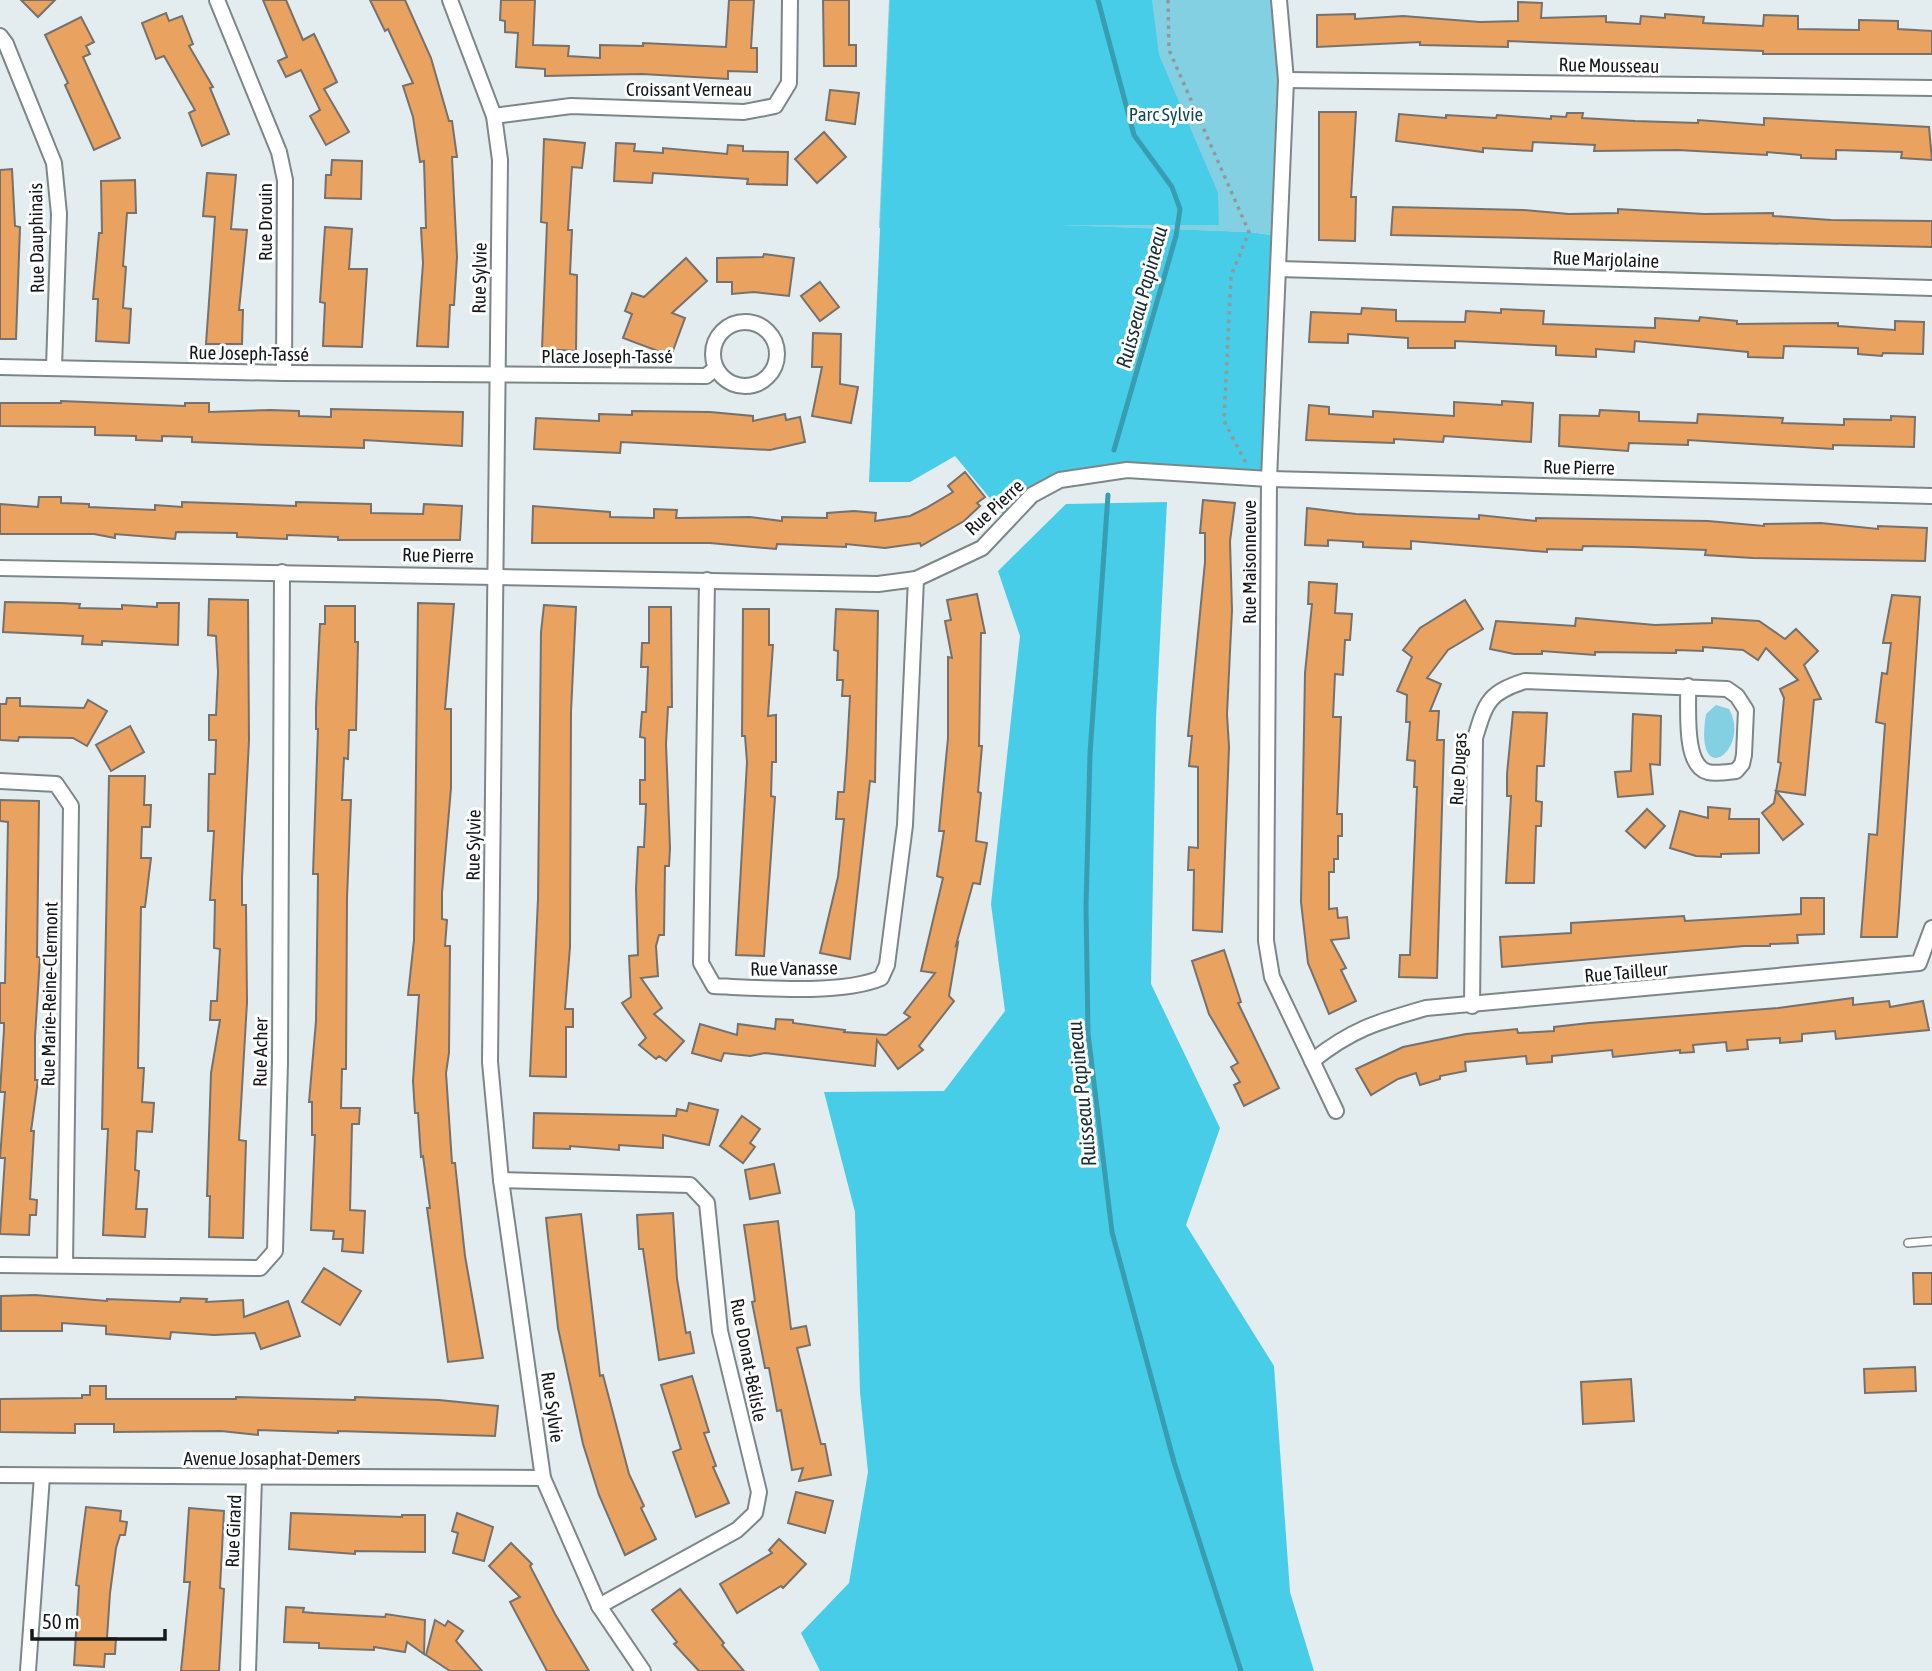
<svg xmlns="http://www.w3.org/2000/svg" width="1932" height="1671" viewBox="0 0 1932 1671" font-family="'Asap Condensed',sans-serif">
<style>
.green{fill:#83d0e2}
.forest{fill:#47cde8}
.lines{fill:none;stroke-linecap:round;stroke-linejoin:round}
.stream{stroke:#399db2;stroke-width:5}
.building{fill:#e9a25f;stroke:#76716c;stroke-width:2}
.service-casing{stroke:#7e8687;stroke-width:10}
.minor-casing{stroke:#7e8687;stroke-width:18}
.path{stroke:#92999a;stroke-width:3.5;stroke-dasharray:3.5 5;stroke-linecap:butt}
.service{stroke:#fff;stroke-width:7}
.minor{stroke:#fff;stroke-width:14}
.labels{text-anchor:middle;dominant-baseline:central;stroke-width:6;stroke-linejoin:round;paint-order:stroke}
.street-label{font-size:19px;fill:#16191a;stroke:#fff}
.park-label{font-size:19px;fill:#0f4955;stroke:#fff}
.water-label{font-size:21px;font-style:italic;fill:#1b3136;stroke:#fff}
</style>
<rect width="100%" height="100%" fill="#e3ecee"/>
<!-- green -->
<g class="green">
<path d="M889,0h390l1,236 -31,-4 -225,-8 -145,4z"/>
<path d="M1716,705l13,4c23,40 -36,84 -23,5z"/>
</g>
<!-- forest -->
<g class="forest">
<path d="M890,0h262l7,55 59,138 1,32h-157l187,7 31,4 -11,243 -142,-9 -67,10 -52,40 -53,-64 -45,26h-41z"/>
<path d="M1167,502l-11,216 -5,266 69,144 -34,97 88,141 16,226 24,79h-494l-19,-38 48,-50 19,-111 -8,-80 -5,-180 -31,-120 120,-1 61,-80 -14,-107 29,-268 -22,-65 68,-67z"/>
</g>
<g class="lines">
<!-- stream -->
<g class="stream">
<path d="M1098,0l36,135 38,52 8,22 -4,27 -62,214"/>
<path d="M1108,495l-18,259 -4,153 2,126 24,199 62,230 67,209"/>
</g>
</g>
<!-- building -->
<g class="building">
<path d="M21,0h34l-17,17z"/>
<path d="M263,0h23l17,40 11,-6 23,48 -13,7 25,43 -23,13 -16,-29 10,-6 -19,-40 -15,7 -8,-16 9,-4z"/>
<path d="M370,0h35l26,58 18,63h3l5,36h-5l5,100 -3,48h-4l-2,42 -31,-1 6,-83 -2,-35h5l-2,-67 -4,1 -7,-45 -10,-31 10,-3 -25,-54 -3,2z"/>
<path d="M501,0h34l-2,45 36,1 -1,10 32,2v-13l43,1v-3l83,4 3,-47h25l-3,48h6v24l-29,-1v8l-86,-5 -97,2v-7l-29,-2 2,-34 -13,-1v-11l-5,-1z"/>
<path d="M823,0h26v45h7v21h-32z"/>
<path d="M1518,2l24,1 -1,15 65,-2v6l34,2 1,-8 24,2v-4l39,3 -1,6 60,3 1,-11 34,1v13l61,1v-10l39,1v8l34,2v23h-169v-3l-255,-10v6l-88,-2v-3l-103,5v-32l38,-1v5l48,-3 77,6 38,-1z"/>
<path d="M166,13l3,8 13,-5 11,28 -4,2 24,41 -3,1 19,46 -27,12 -13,-33 6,-3 -31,-54 -8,3 -14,-36z"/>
<path d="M81,17l13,25 -8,4 4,8 -7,3 37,81 -26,12 -29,-65 3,-2 -23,-48z"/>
<path d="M830,90l29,3 -4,31 -29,-4z"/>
<path d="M1319,112h37l-5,85h5l-1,44 -36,-1z"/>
<path d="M1567,113h16l-1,5 53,3 63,2v-3l66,5v-7l165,9 3,33 -31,-2 1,-6 -66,-2v9l-35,-1v-3l-34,-3v3l-89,-5 -84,1 1,-6 -62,-3 -1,9 -49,-3v4l-87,-11 3,-27 47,4v-3l50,3 1,-3 54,4v-3l15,1z"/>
<path d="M824,132l22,25 -29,26 -22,-24z"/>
<path d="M544,139l41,4 -3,25 -10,-1 -4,63h4l-2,44 7,1 -1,76 -34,-2 5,-126 -6,-1z"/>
<path d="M616,143l19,1 -1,7 29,2v-5l64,6 1,-9 15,1v5l45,1 -1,33 -40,-1 1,-5 -95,-6 -1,10 -38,-2z"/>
<path d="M332,160l30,1 -1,38 -36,-1 1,-23h5z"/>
<path d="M12,169l3,57 5,1 -4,112h-16v-169z"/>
<path d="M207,173l29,2 -5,54 16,1 -8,80h4l-1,34h-36l9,-127 -12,-1z"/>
<path d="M135,180l1,33h-9l-4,53 3,1 -3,41 8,1 -2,34 -33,-2 2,-42h-5l6,-66h3l-1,-52z"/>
<path d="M1393,207l130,3 46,4 49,-1v-4l86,5 69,-1v3l58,4 101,1v26l-541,-12z"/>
<path d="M325,227l27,2 -3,40h18l-5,78 -39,-1 2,-43 -5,-1z"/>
<path d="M764,254l30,4 -5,38 -35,-4 -22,2v-12h-15v-24l46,-1z"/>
<path d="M686,258l21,23 -35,32 13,5 -14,38 -48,-18 9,-24 -7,-3 7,-18 12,4z"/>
<path d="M820,282l19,25 -19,14 -19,-25z"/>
<path d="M1362,308l34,2v11l69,1 1,-11 35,2v-4l43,2 -1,13 112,4v-10l44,3 1,-4 37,4v3l101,-1v3l57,4v-9l29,1 -1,32 -40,-1 -1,3 -24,-2v-6l-74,-2 -1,12 -35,-1v-5l-113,-11 -1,11 -38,-3v8l-40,-2v-9l-101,-5v7h-47v-10l-60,-4v9l-39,-1 2,-30 50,2z"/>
<path d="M813,333l28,1 -1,50 18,3 -7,36 -39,-7 10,-49h-10z"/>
<path d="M61,401l124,5v-3h24v9l61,-2 29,1v5l32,1v-8l132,3 -1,34 -98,-6v8l-95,-3 -77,-3v-5l-30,-1v5l-26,-1v-4l-41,-1v-8l-95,-1v-23h61z"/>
<path d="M1502,401l31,2 -2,39 -87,-6 -1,6 -49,-3v4l-88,-3 3,-35 20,2v7l44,3v-6l81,5v-14l48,3z"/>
<path d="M1600,410l39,2v9l58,2 1,-9 85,4 -1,5 62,2v-6l47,1v-4l24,1 -1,30 -81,-2v4l-145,-9v5l-59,-2 -1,8 -69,-5 1,-31 39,1z"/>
<path d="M632,411l78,1 43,4v5l32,-7 1,6 14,-3 5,25 -35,8 -149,-8 -1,11 -86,-4 2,-31 63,3v-7l33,1z"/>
<path d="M965,472l20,25 -8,6 3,3 -16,15 -43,25 -1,-3 -35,5 -39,-4v3l-69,-3 -1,5 -66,-6h-178l1,-37 77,6v5l44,1v-9l23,1 -1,8 74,-1 32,4v-4l45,1v-5l27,-2 22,2 -1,8 35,-5 16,-8 27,-16 -5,-6z"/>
<path d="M39,497h22v6l28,1v3l66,3v-5l27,2v-5l114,4v-4l75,2v9l52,1 1,-10 38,2 -2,34h-122v-3l-51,-2v4l-50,-2v-4l-61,-1 -1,7 -60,-5v4l-21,-4h-94v-30l38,3z"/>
<path d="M1203,500l32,3 -5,38 2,69 -5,104 2,33 -7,185 -29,-2 1,-60h-6l1,-23 9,1v-81l-9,-1 3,-30h-4l17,-174v-29h-5z"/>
<path d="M1307,508l49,6 123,5v-4l57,6v-3l172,3 56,5v-2l57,-1 57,6v-3l49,2 -2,33 -172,-3 -48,-3 1,-5 -73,-3 -50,-1 -1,4 -35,-1v3l-136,-11v8l-48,-2v-5l-35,-2v6l-23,-1z"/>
<path d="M1309,582l28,2 -2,29 17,1 -2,26h-5l-2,35 -8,-1 -2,43h8l-4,97h5v22h-4v23h-4v13h-5v37l8,-1 1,10 9,-1 2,21 -18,2 15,28 -5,2 15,31 -27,13 -21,-51 -7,-61 4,-229 7,-69h-4z"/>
<path d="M977,594l8,39h-4l-2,113h3l-4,46 3,1 -5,48 11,2 -7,41 -7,-1 -17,62 2,-2 -9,53 5,5 -35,45 4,4 -25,19 -21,-29 -2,26 -110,-13 -15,3 -26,-3 -3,8 -29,-8 8,-29 37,11 1,-11 37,5 1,-10 17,1v3l52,7 -1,2 42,3 24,-18 -6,-4 31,-40 -14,-2 22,-93 -6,-2 7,-45h-5l9,-93v-81l4,1 -7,-37 6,-1 -4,-20z"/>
<path d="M1892,595l28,2 -21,315 -2,25h-36l8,-103 8,1 8,-111 -9,-2 6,-49 5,1 4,-31h-8z"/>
<path d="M209,599l39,1 1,140 -7,138v27h4l1,97 -8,138 7,1 -3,97 -34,-1 1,-41h-3l4,-123 9,-53h-10l1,-19h6l3,-52 -6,-1 1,-48h-5l4,-69h-6l1,-57h6l1,-34h-7v-25h7l2,-43 -2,-36 -8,-1z"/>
<path d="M1465,600l18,29 -35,21 -21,28 14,6 -11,27h9l-2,29h7l-7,238 -38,-1 1,-22h10l7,-168h-3l1,-26 -8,-1 3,-38h-4l1,-27 -10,-4 15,-34 -9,-7 17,-22z"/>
<path d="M5,602l55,1 20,1 -1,4 43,1v-4l35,2v-4h22l-1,42 -76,-4v4l-20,-1 1,-8 -80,-4z"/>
<path d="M418,603l36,1 -9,105h6v79l-9,105v26l5,1 -2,26h5l-1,107 -3,20 6,90h3l10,93 18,102 -35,4 -21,-154h3l-7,-52 -2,1 -3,-44h-3l-2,-32 6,-86h-11l6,-55z"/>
<path d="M544,605l32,2 -5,105 -1,235 -5,62h8v18h-7v50l-36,-1 8,-177 3,-267z"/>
<path d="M325,606h30v36h3l-2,88h-7l-1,29 -4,-1 -2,42h9l-4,98 -1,171h-4l-1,39h19l-1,16h-7l-2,86 15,1 -2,42 -21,-2 1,-12h-10l1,-8 -23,-1 4,-95h-3v-33h-3l7,-81 2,-147h-5l5,-145h-2v-22l4,-83h5z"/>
<path d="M649,607h22l1,100h-4l-2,37 4,104 -1,18h-4l-1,69h-5l-3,11 2,30 -17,2 21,30 -8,6 30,27 -18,20 -7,-5 -3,3 -17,-14 7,-7 -24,-35 9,-6 -2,-41 9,-1 -2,-66 2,-42h6l2,-43h-6v-24h5v-42l-5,-1 2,-25h4l2,-45h-7l1,-24h7z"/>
<path d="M743,609h26v36h4l-5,71 8,-1v47h-4l-1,34 4,1 -11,159 -28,-1 11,-193 -2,-26h-3z"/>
<path d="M836,609l42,2 -3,171 -5,-1 -20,178 -30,-6 18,-76 6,-58h-8l2,-27h6l3,-41 3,-55h-8l1,-16h-6l1,-29 -4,-1z"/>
<path d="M1576,618l79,7 57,-2v-5l47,3 26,18 11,-10 22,22 -14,14 17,34 -7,1 -9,95 -29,-4 27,33 -20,16 -21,-27 12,-10 7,-40 -3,-1 6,-64 -4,-9 18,-9 -32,-32 -8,12 -15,-10 -40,-3v4l-27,-1v3l-81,-1v3l-53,-4v3h-28l-24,-5 6,-28 79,5z"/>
<path d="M7,698h13v8l64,2 4,-8 19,11 -20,35 -14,-8 -54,-1 -1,4 -18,-1v-36h6z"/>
<path d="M1513,712l34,1 -3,53h-7l-1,35 6,1 -1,24h-5l-2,57h-28l5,-87h-4v-22z"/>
<path d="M1633,714l28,2 -1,49 -10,-1 3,30 -35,3 -3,-25 16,-1z"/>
<path d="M130,726l14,26 -33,19 -15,-26z"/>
<path d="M109,776h36l-1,29h7l-1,22h-8l-1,31h10l-6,49h-4l-3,161h6l-2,34 12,1 -2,29 -15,-1 -2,39 4,1 -3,38h11l-2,28 -42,-2 5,-106h-6z"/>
<path d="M0,800l39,1 -2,156h3l-5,80v43h3l-7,51h3l-4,68 7,1 -1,15h-6l-1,20 -29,-1 5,-76h-5l5,-66h-5l4,-62v-7h-4v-40h5l3,-161 -8,-1z"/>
<path d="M1708,807l22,2 -1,10h30v34l-38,1v3l-25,-1 -26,-8 10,-37 28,7z"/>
<path d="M1647,809l18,17 -20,22 -19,-17z"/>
<path d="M1801,898h23v36l-27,1 1,8 -28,1v2h-26l-242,21 -2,-30 71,-4v-10l113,-7 1,5 116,-7z"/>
<path d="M1224,950l17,52 -3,1 41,85 -35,18 -10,-21 6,-3 -9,-15 7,-4 -29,-49 -17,-53z"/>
<path d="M1853,998v7l36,-4 1,6 33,-6 6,29 -93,9 -1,-8 -33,3v7l-22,2v-5l-33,2 1,9 -21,2 -1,-9 -33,3 1,7 -14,1v-3l-67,7 -1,-7 -60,6v6l-25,2 -1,-8 -61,6 1,9 -26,5v3l-20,6 -4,-12 -18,6 -27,16 -15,-26 47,-22 63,-13 51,-5 1,4 36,-2v-4l35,-4 189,-15z"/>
<path d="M689,1103l29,7 -9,35 -46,-10v13l-44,-3v5l-49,-4v3l-37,-1 1,-35 142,3 1,-7 10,2z"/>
<path d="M742,1116l18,13 -10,14 5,4 -12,16 -23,-17z"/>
<path d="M774,1164l6,29 -30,6 -5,-29z"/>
<path d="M673,1213l4,66 9,54 4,-1 4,21 -35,7 -16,-111h-4l-2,-34z"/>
<path d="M581,1214l19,162 3,-1 26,99 15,32 -3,2 15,31 -31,16 -26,-60 -16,-51 -25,-116 -12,-110z"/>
<path d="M778,1221l13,108 15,-3 4,19 -13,3 24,96h4l6,31 -32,6 4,-13 -11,2 -11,-60 -4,1 -8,-43h-4l-13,-66 3,-1 -11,-76z"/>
<path d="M324,1268l37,23 -21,34 -38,-23z"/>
<path d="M1913,1273h19v31h-18z"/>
<path d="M35,1295l72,6v-2l73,3 1,-4 26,1 -1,3 37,-2 1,17 44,-16 12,35 -39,13 -6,-16 -41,2 -43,-3 -1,7 -64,-5v-8l-44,-3v8h-61v-35z"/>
<path d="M1915,1367l1,24 -51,2 -1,-24z"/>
<path d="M692,1376l17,56 -5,1 12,33 -3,1 16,36 -33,14 -23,-65 8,-3 -20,-64z"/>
<path d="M1631,1379l3,42 -51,3 -2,-42z"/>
<path d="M90,1386h16v13h130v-2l119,3v-3l84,3 59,6 -3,30 -157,-5v2l-80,-3v5l-37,-4 -107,1v-8h-39v9l-75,-1v-33l82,-1v-3h8z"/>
<path d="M796,1492l37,9 -8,32 -37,-10z"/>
<path d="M86,1507l35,4 -1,10 7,1 -2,13h-5l-4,13 -6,45 -3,45h9l-1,16h-10l-1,13 -30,-2 5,-79 -3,-1z"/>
<path d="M189,1508l35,3 -4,77 4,1 -5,82h-38l9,-89h-6z"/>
<path d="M291,1513l111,4v-2h23v37l-70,-1v3l-66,-5z"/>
<path d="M457,1513l36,14 -9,34 -31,-8 5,-20 -6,-2z"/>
<path d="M779,1539l27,25 -23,24 -2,-2 -44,27 -17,-29 52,-31 -3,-3z"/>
<path d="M511,1543l21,21 -2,2 25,48 34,57h-42l-37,-69 10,-5 -31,-31z"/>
<path d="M680,1589l44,54 -2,2 22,26h-45l-25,-27 3,-2 -25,-32z"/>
<path d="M286,1607l18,1 -1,4 11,1 71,4 1,-3 39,6 -1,34 -17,-12 -2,10 -31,-5v3l-55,-2v-5l-35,-1z"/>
<path d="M435,1620l10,6 3,-5 15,10 -7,10 26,30h-32l-24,-16z"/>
</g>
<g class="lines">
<!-- service casing -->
<g class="service-casing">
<path id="service" d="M1908,1243l24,-2"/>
</g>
<!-- minor casing -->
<g class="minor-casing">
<g id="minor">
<path d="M217,0l62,152 6,28 -1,193"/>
<path d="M450,0l44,116 6,44 -10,902 11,118 42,298 56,128 44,65"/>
<path d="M1279,0l7,80 -17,399 -3,462 6,36 64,134"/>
<path d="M0,36l6,8 48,119 5,51 -5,154"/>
<path d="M1286,80l646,8"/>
<path d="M494,116l77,-10 173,6 31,-6 14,-23 1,-83"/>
<path d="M1279,269l653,19"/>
<circle cx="745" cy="354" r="32"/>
<path d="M0,367l284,6 422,3 10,-8"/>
<path d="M0,568l878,16 38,-5 66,-31 50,-53 28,-15 67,-10 142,9 663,17"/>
<path d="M707,580l-6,383 13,23c45,2 127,9 167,-8l6,-13 18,-140 11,-246"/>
<path d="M0,781l56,3 15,22 -6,459"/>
<path d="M1472,1006l3,-268c11,-36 13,-45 50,-57l202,8 10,7 9,14 -2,45 -2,9 -6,7c-9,1 -20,3 -28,1 -25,-6 -19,-64 -20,-86"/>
<path d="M1312,1061c40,-32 65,-39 114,-53l493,-45 13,-35"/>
<path d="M501,1180l189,5 17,18 13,128 39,161 -4,21 -18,17 -138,76"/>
<path d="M0,1265l260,3 15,-17 5,-189 2,-490"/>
<path d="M0,1475l543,3"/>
<path d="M28,1671l14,-195"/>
<path d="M248,1671l6,-194"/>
</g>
</g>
<!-- path -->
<path class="path" d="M1168,0l1,50 80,182 -18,44 -7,145 22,42"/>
<!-- service -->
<use href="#service" class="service"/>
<!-- minor -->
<use href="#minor" class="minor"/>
</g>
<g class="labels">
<!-- street labels -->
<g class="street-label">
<text transform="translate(1609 65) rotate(1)">Rue Mousseau</text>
<text x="689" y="89">Croissant Verneau</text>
<text transform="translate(265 222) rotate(-90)">Rue Drouin</text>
<text transform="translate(36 238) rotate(-91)">Rue Dauphinais</text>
<text transform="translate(1606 259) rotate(2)">Rue Marjolaine</text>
<text transform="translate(479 278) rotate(-89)">Rue Sylvie</text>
<text transform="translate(249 353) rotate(1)">Rue Joseph-Tassé</text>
<text x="607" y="356">Place Joseph-Tassé</text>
<text transform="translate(1579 467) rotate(1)">Rue Pierre</text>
<text transform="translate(994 507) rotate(-43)">Rue Pierre</text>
<text transform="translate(438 555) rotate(1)">Rue Pierre</text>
<text transform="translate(1249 562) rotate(-90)">Rue Maisonneuve</text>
<text transform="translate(1458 769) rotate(-87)">Rue Dugas</text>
<text transform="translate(473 845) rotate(-89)">Rue Sylvie</text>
<text transform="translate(794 968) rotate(-1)">Rue Vanasse</text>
<text transform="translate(1626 972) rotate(-5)">Rue Tailleur</text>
<text transform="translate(49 994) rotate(-89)">Rue Marie-Reine-Clermont</text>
<text transform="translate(260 1052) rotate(-89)">Rue Acher</text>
<text transform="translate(749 1360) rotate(79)">Rue Donat-Bélisle</text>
<text transform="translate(553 1407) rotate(82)">Rue Sylvie</text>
<text x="272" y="1458">Avenue Josaphat-Demers</text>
<text transform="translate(233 1531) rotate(-88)">Rue Girard</text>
</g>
<!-- park labels -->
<g class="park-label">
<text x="1166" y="114">Parc Sylvie</text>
</g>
<!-- water labels -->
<g class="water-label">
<text transform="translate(1141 297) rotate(-75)">Ruisseau Papineau</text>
<text transform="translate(1081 1094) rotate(-96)">Ruisseau Papineau</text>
</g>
</g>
<!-- scale -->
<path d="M32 1629v10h133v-10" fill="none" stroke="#16191a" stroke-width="3.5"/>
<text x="42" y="1629" font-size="21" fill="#16191a" stroke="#ffffff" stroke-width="5" paint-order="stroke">50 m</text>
</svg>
